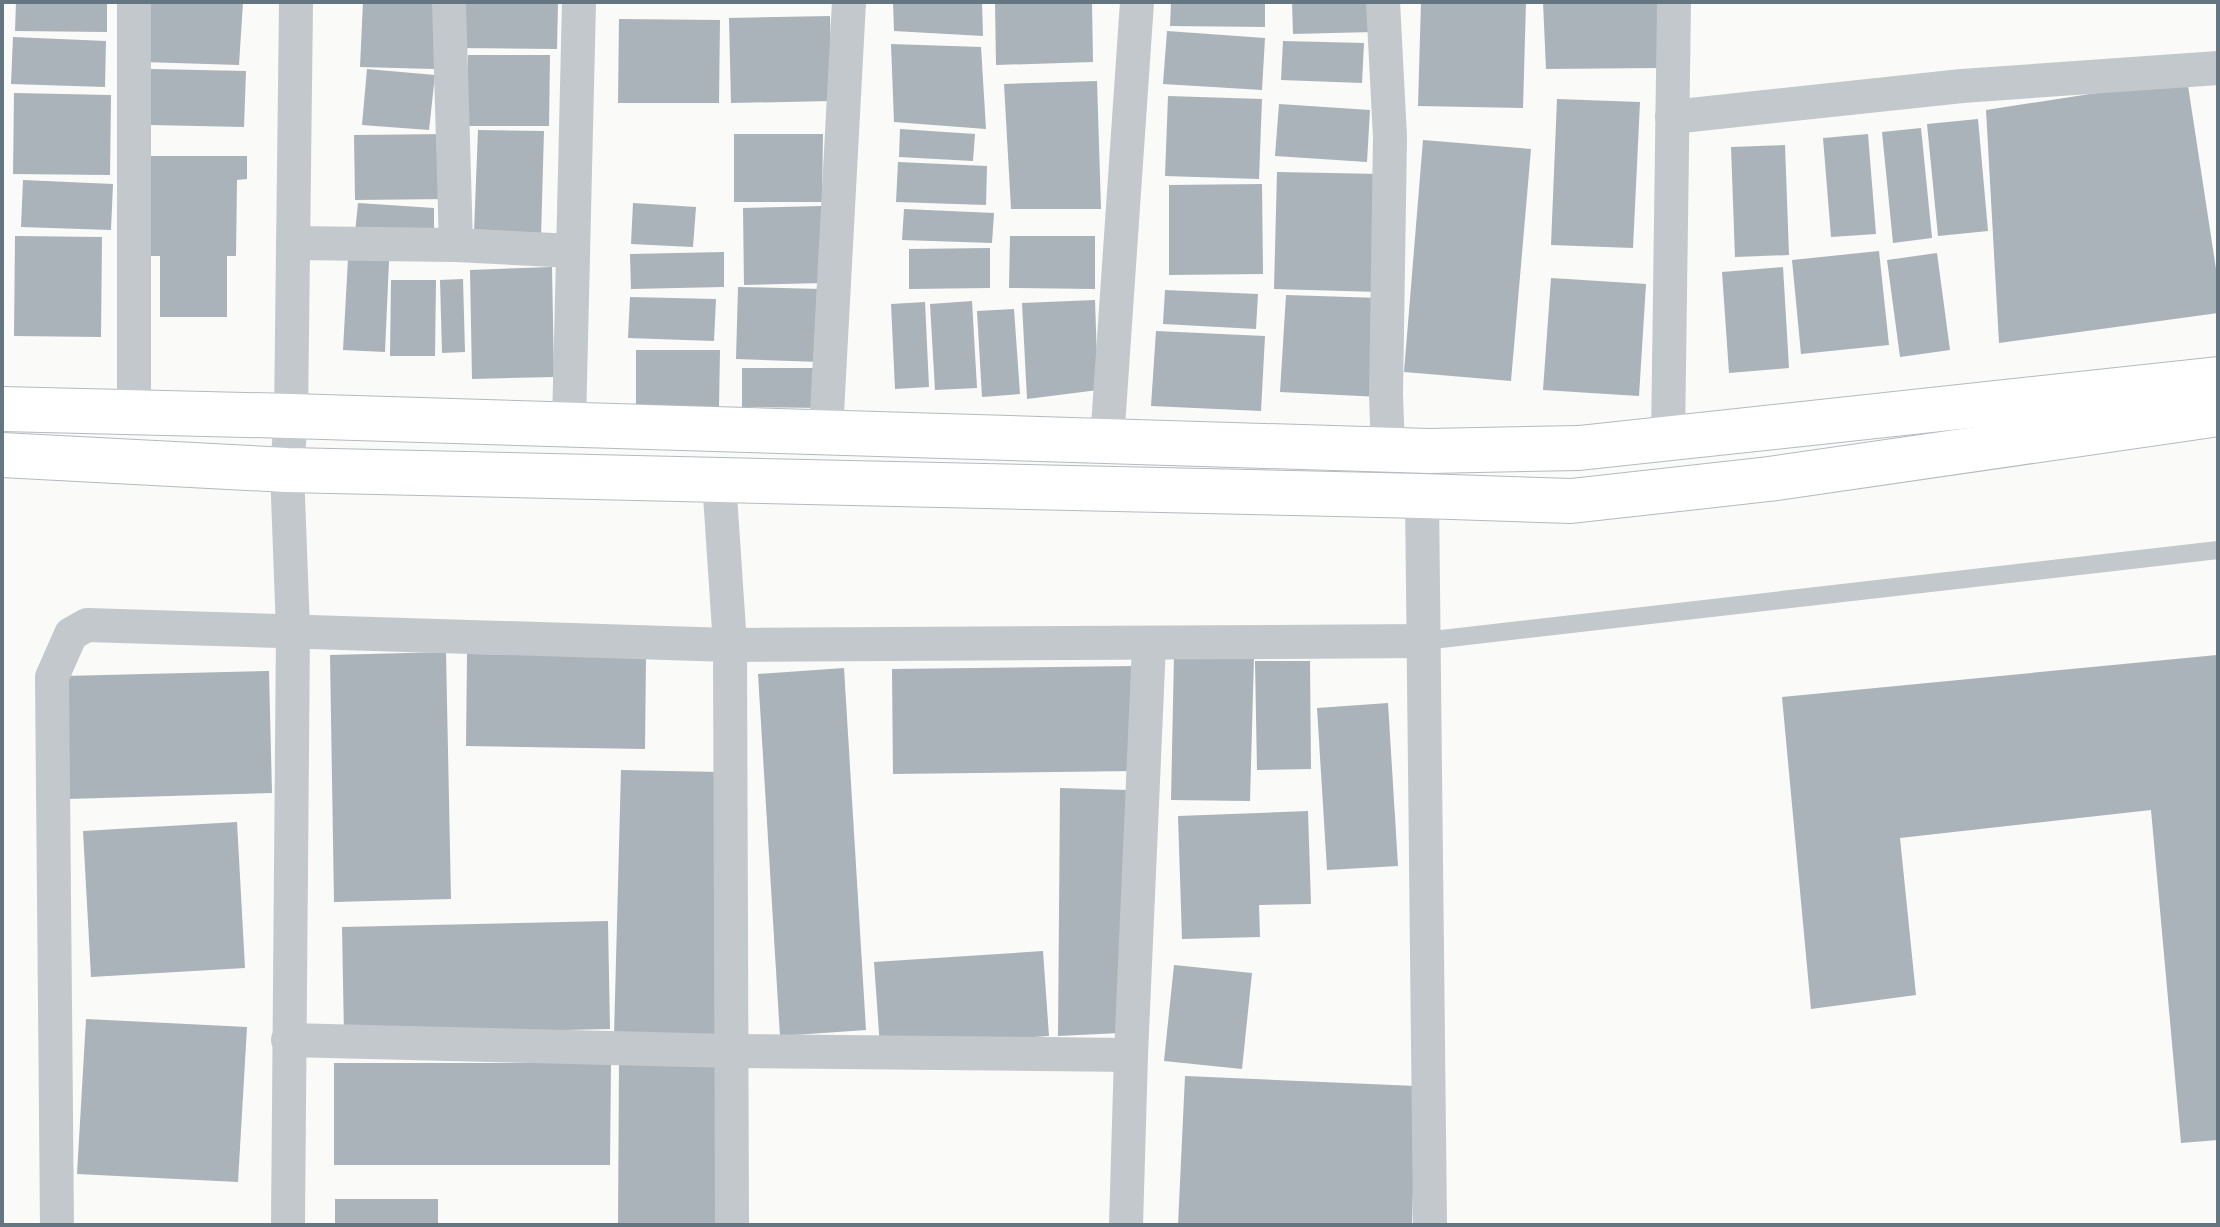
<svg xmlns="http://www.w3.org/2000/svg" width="2220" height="1227" viewBox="0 0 2220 1227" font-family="Figtree,sans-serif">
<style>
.building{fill:#aab3b9}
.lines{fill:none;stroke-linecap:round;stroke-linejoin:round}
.secondary-casing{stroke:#b3babf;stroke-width:46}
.lane{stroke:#c3c8cc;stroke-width:18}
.street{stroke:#c3c8cc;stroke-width:34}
.secondary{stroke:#fff;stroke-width:44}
</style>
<rect width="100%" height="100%" fill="#fafaf8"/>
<!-- building -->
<g class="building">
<path d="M16,2h91v30l-92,-1z"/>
<path d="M146,2h97l-4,63 -96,-3z"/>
<path d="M363,2h74l-3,67 -74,-2z"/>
<path d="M460,2h98l-1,47 -98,-1z"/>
<path d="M893,2h89l1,34 -89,-5z"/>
<path d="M995,2h97l1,60 -97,3z"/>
<path d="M1171,2h94v25l-95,-1z"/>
<path d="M1292,2h81v30l-80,2z"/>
<path d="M1421,2h105l-3,106 -105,-2z"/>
<path d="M1543,2h114l1,66 -112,1z"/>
<path d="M830,16l2,85 -101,2 -2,-85z"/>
<path d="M619,19l101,1 -1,83h-101z"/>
<path d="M1167,31l98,7 -3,52 -99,-6z"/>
<path d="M13,37l93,4 -1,46 -94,-3z"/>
<path d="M1283,41l81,2 -2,40 -81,-3z"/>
<path d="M891,44l90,3 5,82 -92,-7z"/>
<path d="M468,55h82l-1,71h-82z"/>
<path d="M151,69l95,2 -2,56 -94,-2z"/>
<path d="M367,69l68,6 -6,55 -67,-5z"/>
<path d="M2187,79l31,203v31l-219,30 -13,-233z"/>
<path d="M1097,81l4,128h-90l-7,-125z"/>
<path d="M14,93l97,2 -1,80 -97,-1z"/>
<path d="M1168,96l94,3 -3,80 -94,-3z"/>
<path d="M1557,99l83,3 -7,146 -82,-3z"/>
<path d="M1279,104l91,6 -3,52 -92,-6z"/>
<path d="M1978,119l10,112 -50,5 -11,-112z"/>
<path d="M1921,128l11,110 -39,5 -11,-111z"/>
<path d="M900,129l75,5 -2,27 -74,-4z"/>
<path d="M478,130l66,1 -3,106 -67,-5z"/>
<path d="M449,134v65l-94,1 -1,-65z"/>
<path d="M734,134h89l-1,68h-88z"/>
<path d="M1868,134l8,100 -45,3 -8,-99z"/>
<path d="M1423,140l108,9 -20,232 -107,-9z"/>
<path d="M1785,145l4,110 -54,2 -4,-110z"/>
<path d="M144,156h103v23l-10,1 -1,76h-9v61h-67v-61h-16z"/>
<path d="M898,162l89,4 -1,39 -90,-3z"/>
<path d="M1277,172l105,2 -3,118 -105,-3z"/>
<path d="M23,180l90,4 -2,46 -90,-3z"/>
<path d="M1262,184l1,90 -94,1v-90z"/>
<path d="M358,203l76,5v29l-79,-4z"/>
<path d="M633,203l63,4 -3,40 -62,-3z"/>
<path d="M822,206l1,77 -79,2 -1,-77z"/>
<path d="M904,209l90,4 -2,30 -90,-3z"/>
<path d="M15,236l87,1 -1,100 -87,-1z"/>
<path d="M1010,236h85v53l-86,-1z"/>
<path d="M990,248v40l-81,1v-40z"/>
<path d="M1879,251l10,94 -88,9 -9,-94z"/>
<path d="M724,252v35l-93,2 -1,-35z"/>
<path d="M1937,253l13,97 -50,7 -13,-97z"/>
<path d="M348,259l41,2 -4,91 -42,-2z"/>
<path d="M552,267l2,110 -82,2 -2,-109z"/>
<path d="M1783,267l6,101 -60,5 -7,-101z"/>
<path d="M1551,278l95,6 -7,112 -96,-6z"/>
<path d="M463,279l2,73 -23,1 -2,-73z"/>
<path d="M391,280h45l-1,76h-45z"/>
<path d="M738,287l84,2 -2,73 -84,-3z"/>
<path d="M1165,290l93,4 -2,35 -93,-5z"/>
<path d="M1286,295l94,3v99l-100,-5z"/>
<path d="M630,297l86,2 -2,42 -86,-3z"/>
<path d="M1095,300l3,90 -71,9 -5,-96z"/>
<path d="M972,301l5,87 -42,2 -5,-86z"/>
<path d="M925,302l4,85 -34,2 -4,-85z"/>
<path d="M1014,309l6,85 -38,3 -5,-86z"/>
<path d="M1156,331l109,5 -4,75 -110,-5z"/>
<path d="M636,350h84l-1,57h-83z"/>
<path d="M742,368h82l-1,40 -81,-1z"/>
<path d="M446,652l5,247 -117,3 -4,-247z"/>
<path d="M467,654l179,2 -1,93 -179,-3z"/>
<path d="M1174,655l80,2 -4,144 -79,-1z"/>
<path d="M2217,655l1,485 -37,3 -30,-333 -251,28 16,157 -105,14 -29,-312z"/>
<path d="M1255,661h55l1,108 -54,1z"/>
<path d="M1133,666v105l-240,3 -1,-105z"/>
<path d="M844,668l22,362 -86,6 -22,-362z"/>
<path d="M269,671l3,122 -205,6 -3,-123z"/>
<path d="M1388,703l10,163 -71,4 -10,-162z"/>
<path d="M621,770l100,2 -6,266 -101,-2z"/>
<path d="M1060,788l67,2 -7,243 -62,3z"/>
<path d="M1308,811l3,93 -52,1 1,32 -78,2 -4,-123z"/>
<path d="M237,822l8,146 -154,9 -8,-146z"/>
<path d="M608,921l2,108 -266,6 -2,-108z"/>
<path d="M1043,951l6,85 -169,11 -6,-85z"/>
<path d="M1174,965l78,8 -10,96 -78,-8z"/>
<path d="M86,1019l161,8 -9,155 -161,-8z"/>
<path d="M334,1063h277l-1,102h-276z"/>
<path d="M716,1063l-1,162h-97l1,-161z"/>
<path d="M1185,1076l231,10 -4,139h-234z"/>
<rect x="335" y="1199" width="103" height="26"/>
</g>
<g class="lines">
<!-- secondary casing -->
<g class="secondary-casing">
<g id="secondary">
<path d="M2,409l289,7 1138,35 150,-3 639,-69"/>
<path d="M2,455l285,15 1135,26 149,5 198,-22 449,-65"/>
</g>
</g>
<!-- lane -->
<path class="lane" d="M1424,641l794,-91"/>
<!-- street -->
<g class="street">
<path d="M449,2l7,243"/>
<path d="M1383,2l7,135 -4,258 2,55"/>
<path d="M1672,117l290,-31 256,-18"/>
<path d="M293,243l163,2 117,6"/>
<path d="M134,412v-410"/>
<path d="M569,424l10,-422"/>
<path d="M826,432l23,-430"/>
<path d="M1668,439l6,-437"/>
<path d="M1107,441l30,-439"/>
<path d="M719,480l11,165 2,580"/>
<path d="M1422,496l8,729"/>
<path d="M288,1040l445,11 398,4 18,-411"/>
<path d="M57,1225l-5,-548 19,-43 16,-9 643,20 694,-4"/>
<path d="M288,1225l5,-595 -6,-160 4,-54 5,-414"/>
<path d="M1126,1225l5,-170"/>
</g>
<!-- secondary -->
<use href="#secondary" class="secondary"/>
</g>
<!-- border -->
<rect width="2220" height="1227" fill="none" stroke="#657683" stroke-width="8"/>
</svg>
